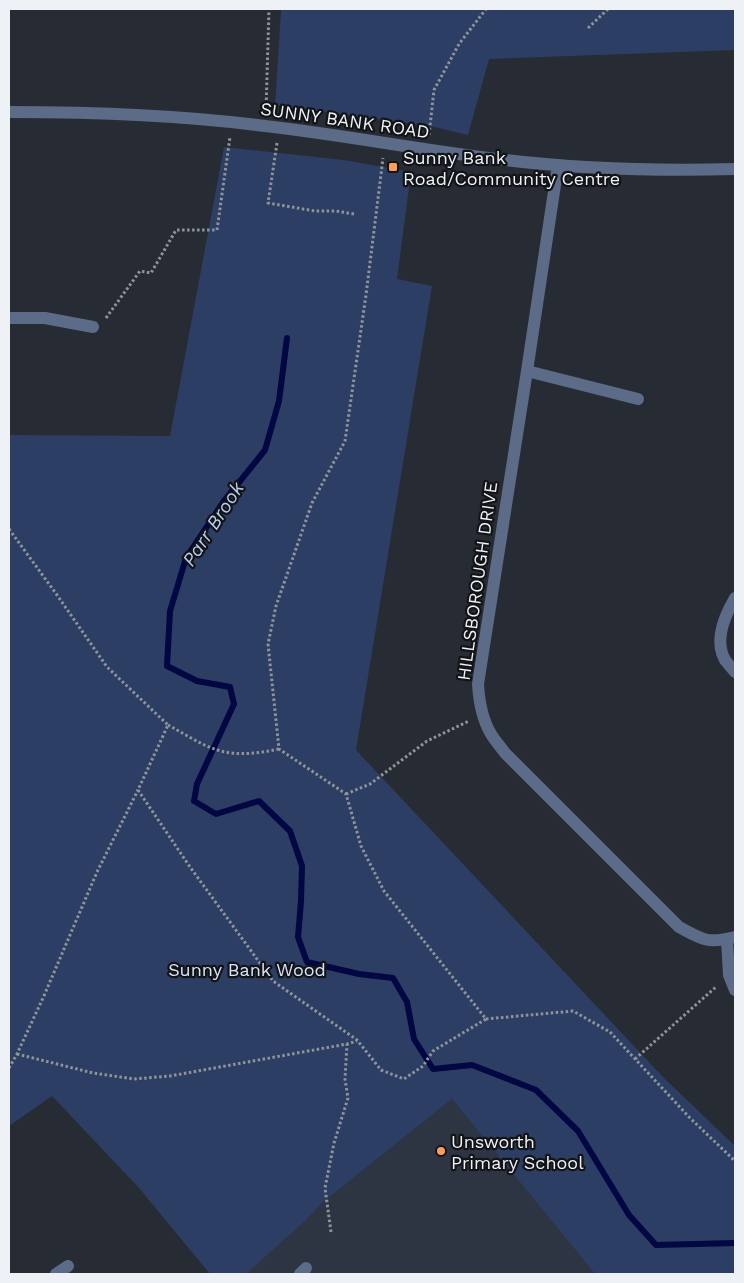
<svg xmlns="http://www.w3.org/2000/svg" width="744" height="1283" viewBox="0 0 744 1283" font-family="'Work Sans',sans-serif">
<style>
.built{fill:#2e3542}
.green{fill:#2c3e63}
.lines{fill:none;stroke-linecap:round;stroke-linejoin:round}
.stream{stroke:#000742;stroke-width:6}
.path{stroke:#90949a;stroke-width:3;stroke-dasharray:2.5 2.5;stroke-linecap:butt}
.minor{stroke:#5c6b88;stroke-width:12}
.poi-dot{fill:#fe9c57;stroke:#121417;stroke-width:2}
.labels{text-anchor:middle;dominant-baseline:central;stroke-width:4.5;stroke-linejoin:round;paint-order:stroke}
.street-label{font-size:18px;fill:#eef1f6;stroke:#121417}
.poi-label{font-size:18px;fill:#eef1f6;stroke:#121417;text-anchor:start}
.park-label{font-size:18px;fill:#dae4f7;stroke:#121417}
.water-label{font-size:19px;font-style:italic;fill:#bacdf2;stroke:#121417}
</style>
<rect width="100%" height="100%" fill="#272b33"/>
<!-- built -->
<path class="built" d="M452,1099l143,175h-362z"/>
<!-- green -->
<g class="green">
<path d="M282,9h453v41l-246,9 -21,76 -38,-9 -155,-21 6,-95z"/>
<path d="M224,147l120,13 67,12 -14,107 35,7 -76,464 307,327 72,69v128h-140l-143,-175 -130,104 -17,18 -59,53h-36l-71,-86 -87,-92 -43,30v-691l161,1z"/>
</g>
<g class="lines">
<!-- stream -->
<path class="stream" d="M287,338l-8,63 -14,49 -41,51 -38,57 -16,53 -3,55 30,15 33,6 4,17 -37,80 -3,17 22,13 43,-13 31,30 12,35 -1,35 -3,36 9,25 52,12 34,4 14,24 7,37 19,30 39,-4 64,25 42,41 51,84 27,30 79,-2"/>
<!-- path -->
<g class="path">
<path d="M588,28l20,-19"/>
<path d="M266,110l3,-101"/>
<path d="M429,135l5,-45 25,-46 27,-35"/>
<path d="M277,143l-9,60 47,8h21l18,3"/>
<path d="M106,318l34,-47 11,2 25,-43h41l13,-93"/>
<path d="M9,529l48,66 50,72 61,58 -30,65 52,77 83,114 84,59 24,30 23,9 19,-13 10,-15 53,-32 -102,-128 -23,-45 -15,-52 -67,-45 -11,-105 8,-38 36,-103 33,-62 21,-146 17,-137"/>
<path d="M168,725c17,9 34,21 53,26 18,5 39,2 58,-2"/>
<path d="M346,794l24,-10 57,-43 42,-20"/>
<path d="M486,1019l87,-8 37,21 80,86 45,43"/>
<path d="M17,1054l76,19 41,6 36,-3 177,-32 10,-3"/>
<path d="M635,1059l82,-73"/>
<path d="M9,1068l8,-14 26,-56 54,-126 41,-82"/>
<path d="M331,1232l-6,-44 9,-45 14,-45 -3,-19 2,-35"/>
</g>
<!-- minor -->
<g class="minor">
<path d="M9,112c85,0 171,3 256,14 80,9 160,25 240,34 76,9 153,11 230,9"/>
<path d="M558,165l-31,206 -49,313c1,17 4,35 13,50 4,7 10,13 14,19l174,174c23,13 30,17 56,10"/>
<path d="M9,318h36l48,9"/>
<path d="M527,371l111,28"/>
<path d="M735,598c-10,17 -21,43 -10,62 3,4 7,8 10,12"/>
<path d="M727,940l2,35 6,15"/>
<path d="M56,1274l12,-8"/>
<path d="M300,1274l6,-6"/>
</g>
</g>
<!-- markers -->
<g class="poi-dot">
<rect x="388" y="162" width="10" height="10" rx="2.5"/>
<circle cx="441" cy="1151" r="5"/>
</g>
<g class="labels">
<!-- street labels -->
<g class="street-label">
<text transform="translate(345 120) rotate(8)">SUNNY BANK ROAD</text>
<text transform="translate(477 581) rotate(-82)">HILLSBOROUGH DRIVE</text>
</g>
<!-- poi labels -->
<g class="poi-label">
<text x="403" y="157">Sunny Bank<tspan x="403" dy="21">Road/Community Centre</tspan></text>
<text x="451" y="1141">Unsworth<tspan x="451" dy="21">Primary School</tspan></text>
</g>
<!-- park labels -->
<g class="park-label">
<text x="247" y="969">Sunny Bank Wood</text>
</g>
<!-- water labels -->
<g class="water-label">
<text transform="translate(213 524) rotate(-57)">Parr Brook</text>
</g>
</g>
<!-- border -->
<rect width="744" height="1283" fill="none" stroke="#eef1f6" stroke-width="20"/>
</svg>
